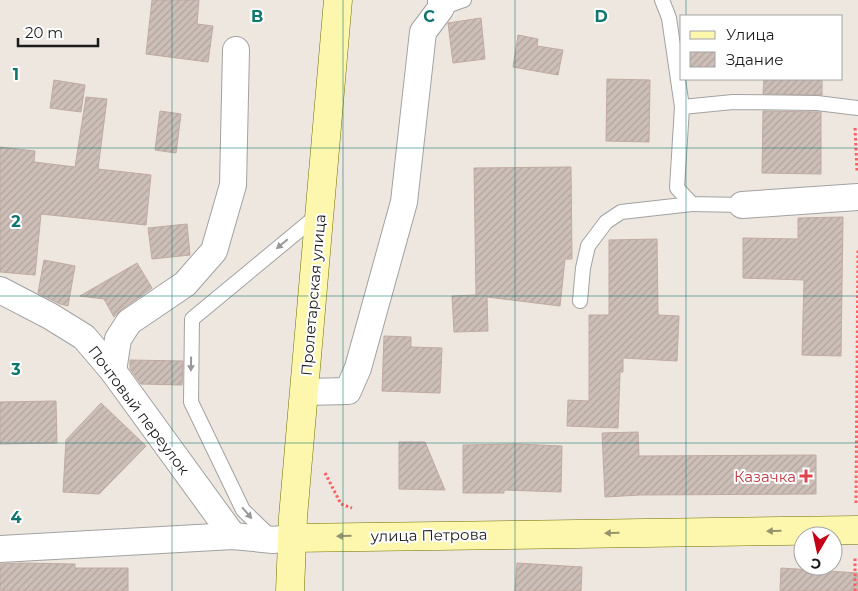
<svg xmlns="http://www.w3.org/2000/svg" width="858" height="591" viewBox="0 0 858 591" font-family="Montserrat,sans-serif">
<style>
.building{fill:url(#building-hatch);stroke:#c0aaa1}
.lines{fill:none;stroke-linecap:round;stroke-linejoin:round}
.lane-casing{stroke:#a2a2a2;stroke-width:16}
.street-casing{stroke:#a2a2a2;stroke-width:28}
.secondary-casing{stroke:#737100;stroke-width:29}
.path{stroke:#ff5e62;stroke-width:3;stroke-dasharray:2.5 2.5;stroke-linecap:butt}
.lane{stroke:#fff;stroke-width:14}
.street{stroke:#fff;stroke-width:26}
.secondary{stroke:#fdf7ad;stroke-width:28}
.oneway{fill:#989898}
.oneway2{fill:#97946b}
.grid{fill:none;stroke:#0f766e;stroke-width:1;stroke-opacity:0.55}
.health-dot{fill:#e0444e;stroke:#fff;stroke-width:2}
.labels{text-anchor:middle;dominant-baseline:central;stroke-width:4;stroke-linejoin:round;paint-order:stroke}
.street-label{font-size:15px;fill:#1b1b1b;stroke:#fff}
.health-label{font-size:15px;fill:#be3a42;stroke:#fff;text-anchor:end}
.grid-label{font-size:16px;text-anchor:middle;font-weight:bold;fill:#0f766e;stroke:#fff;stroke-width:4;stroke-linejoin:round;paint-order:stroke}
</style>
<defs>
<pattern id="building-hatch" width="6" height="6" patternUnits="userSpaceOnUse" patternTransform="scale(1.25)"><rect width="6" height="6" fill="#cdbfb8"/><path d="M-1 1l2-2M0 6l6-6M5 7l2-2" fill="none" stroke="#afa49e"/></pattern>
</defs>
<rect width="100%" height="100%" fill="#ede7df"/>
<!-- building -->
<g class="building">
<path d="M152,0h47l-2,24 16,2 -5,36 -62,-8z"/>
<path d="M481,18l4,41 -32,4 -5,-40z"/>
<path d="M518,35l20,4 -1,7 26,4 -5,25 -45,-8z"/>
<path d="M607,79l43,1 -1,62 -43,-1z"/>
<path d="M764,79h58v16l-59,-1z"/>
<path d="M54,80l31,5 -4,27 -31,-4z"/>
<path d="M86,97l21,2 -9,70 53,6 -5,50 -105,-11 -6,61 -35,-3v-125l35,4 -1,11 41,5z"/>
<path d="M160,111l21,3 -5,39 -21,-3z"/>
<path d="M763,111l58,1v62l-59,-1z"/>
<path d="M571,167l1,92h-7l-5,47 -73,-9 1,34 -34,1 -2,-36 24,-1 -2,-127z"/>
<path d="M843,217l-2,139 -39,-1 2,-75 -61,-2v-40l55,1v-21z"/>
<path d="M187,224l3,31 -38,4 -4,-31z"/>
<path d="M657,239l1,76 21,1 -2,45 -54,-3v14h-3l-2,56 -51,-2 1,-26 21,1v-86h20v-75z"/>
<path d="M44,260l31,6 -7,40 -8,-2 -22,-11z"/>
<path d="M137,263l15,25 -31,22 -7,7 -10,-18 -24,-3z"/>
<path d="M384,336l27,1v10l31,1 -2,45 -58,-2z"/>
<path d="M130,360l53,1 -1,24 -41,-1 -11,-15z"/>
<path d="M56,401l1,42 -57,1v-42z"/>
<path d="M101,403l45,43 -47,48 -36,-2 3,-52z"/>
<path d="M638,432l1,24 177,-1v39l-176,1 -35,2 -3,-64z"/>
<path d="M399,442h26l20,48 -46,-1z"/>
<path d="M517,444l45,2 -1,46 -57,-2v3h-41v-48z"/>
<path d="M22,563l53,1v4h53v23h-128v-27z"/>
<path d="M517,563l65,4 -1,24h-66z"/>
<path d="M781,568l77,5v18h-78z"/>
</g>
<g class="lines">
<!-- lane casing -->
<g class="lane-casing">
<g id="lane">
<path d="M662,0l7,18 13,89 51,-5 84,1 41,5"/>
<path d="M441,8l23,-8"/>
<path d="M682,107l-5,81 15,16 50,1"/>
<path d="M580,301l3,-33 5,-22 18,-24 15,-10 71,-8"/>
<path d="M272,538l-29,-28 -52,-108 1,-83 127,-105"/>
</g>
</g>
<!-- street casing -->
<g class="street-casing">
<g id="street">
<path d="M742,205l116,-8"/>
<path d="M0,290l50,26 34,21 29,34 120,165"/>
<path d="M113,371l5,-32 11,-17 56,-38 29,-33 19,-66 3,-135"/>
<path d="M305,392l43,-1 10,-23 46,-166 19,-170 18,-24v-8"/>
<path d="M0,549l233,-13 40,4 19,-2"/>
</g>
</g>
<!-- secondary casing -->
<g class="secondary-casing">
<g id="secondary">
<path d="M292,538l566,-8"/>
<path d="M290,591l3,-74 45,-517"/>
</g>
</g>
<!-- path -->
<g class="path">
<path d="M855,128l2,43"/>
<path d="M325,473l16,31 11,4"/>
<path d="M856,503l2,-254"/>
<path d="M855,591v-34"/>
</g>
<!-- lane -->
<use href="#lane" class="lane"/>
<!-- street -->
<use href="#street" class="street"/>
<!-- secondary -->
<use href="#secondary" class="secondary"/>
</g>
<!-- one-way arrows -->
<defs><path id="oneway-solid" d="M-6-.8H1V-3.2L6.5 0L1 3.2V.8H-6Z" transform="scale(1.25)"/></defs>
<g class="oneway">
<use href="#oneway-solid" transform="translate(282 244) rotate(140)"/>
<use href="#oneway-solid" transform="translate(191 364) rotate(91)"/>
<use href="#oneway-solid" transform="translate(247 513) rotate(49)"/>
</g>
<g class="oneway2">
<use href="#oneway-solid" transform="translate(774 531) rotate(179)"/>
<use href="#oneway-solid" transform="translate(612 533) rotate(179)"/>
<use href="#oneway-solid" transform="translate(344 536) rotate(179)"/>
</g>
<!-- grid -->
<path class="grid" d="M172,0v591M343,0v591M515,0v591M686,0v16M686,79v512M0,148h858M0,296h858M0,443h858"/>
<!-- markers -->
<path class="health-dot" d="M803.5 468.5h5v5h5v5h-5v5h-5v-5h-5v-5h5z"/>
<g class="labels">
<!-- street labels -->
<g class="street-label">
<text transform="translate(313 295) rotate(-85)">Пролетарская улица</text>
<text transform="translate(139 410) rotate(53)">Почтовый переулок</text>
<text transform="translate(429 535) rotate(-1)">улица Петрова</text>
</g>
<!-- health labels -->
<g class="health-label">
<text x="796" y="476">Казачка</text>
</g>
</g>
<g class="grid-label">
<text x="257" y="22">B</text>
<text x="429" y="22">C</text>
<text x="601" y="22">D</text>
<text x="16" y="80">1</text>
<text x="16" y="227">2</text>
<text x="16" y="375">3</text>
<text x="16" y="523">4</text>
</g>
<!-- legend -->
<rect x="680" y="15" width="162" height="65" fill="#ffffff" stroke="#a4a4a4"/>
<rect x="690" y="31" width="25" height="8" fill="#fdf7ad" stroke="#a4a4a4"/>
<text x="726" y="40" font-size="15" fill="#1b1b1b">Улица</text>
<rect x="690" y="52" width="25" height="15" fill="url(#building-hatch)" stroke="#a4a4a4"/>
<text x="726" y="65" font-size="15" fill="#1b1b1b">Здание</text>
<!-- north arrow -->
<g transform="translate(818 551) rotate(189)"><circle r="24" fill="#ffffff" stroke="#a4a4a4"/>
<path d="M0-4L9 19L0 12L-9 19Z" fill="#c50019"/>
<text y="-8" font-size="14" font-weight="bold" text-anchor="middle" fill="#1b1b1b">С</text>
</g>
<!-- scale -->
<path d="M18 38v8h80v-8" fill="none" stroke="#1b1b1b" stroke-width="2.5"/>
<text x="25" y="38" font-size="15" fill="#1b1b1b" stroke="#ffffff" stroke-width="4" paint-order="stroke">20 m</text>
</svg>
